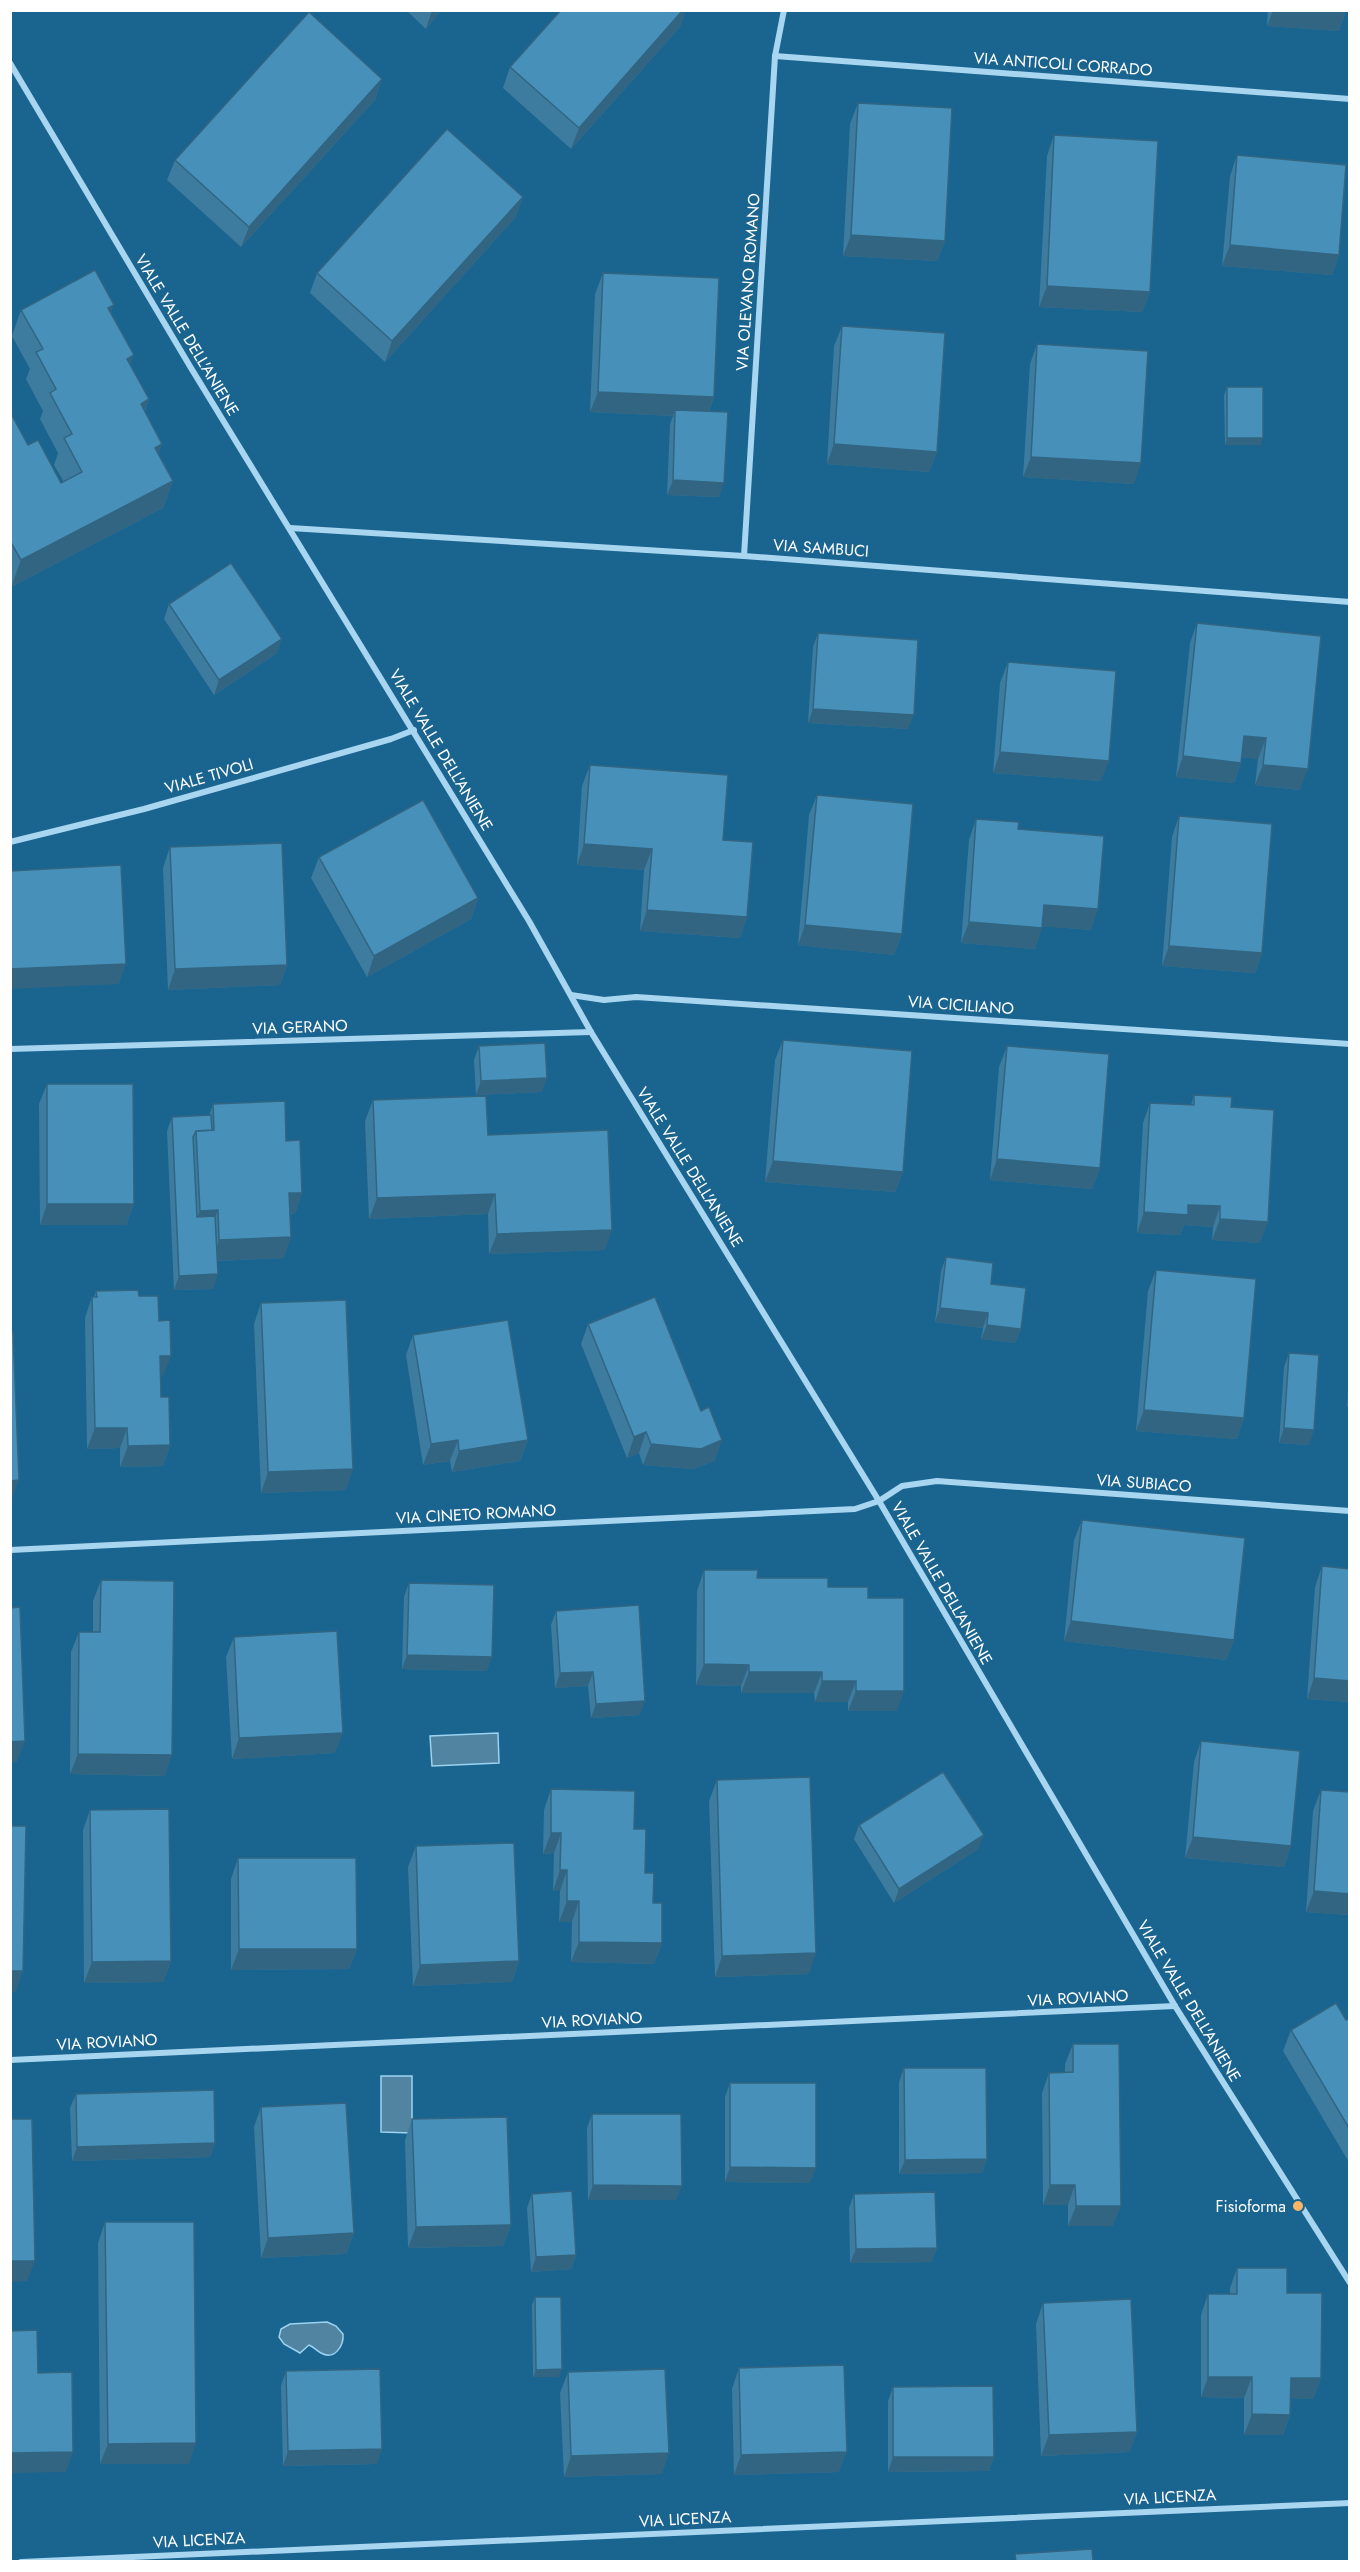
<svg xmlns="http://www.w3.org/2000/svg" width="1360" height="2572" viewBox="0 0 1360 2572" font-family="Jost,sans-serif">
<style>
.water{fill:#5084a1;stroke:#9bd3f1;stroke-width:1.5}
.lines{fill:none;stroke-linecap:round;stroke-linejoin:round}
.street{stroke:#a8d5ef;stroke-width:6}
.wall{fill:#3d7c9f}
.shaded-wall{fill:#326582}
.building{fill:#4790b9;stroke:#326582;stroke-width:1.5}
.poi-dot{fill:#ffb566;stroke:#1a6490;stroke-width:2}
.labels{text-anchor:middle;dominant-baseline:central;stroke-width:6;stroke-linejoin:round;paint-order:stroke}
.street-label{font-size:16px;fill:#fff;stroke:#1a6490}
.poi-label{font-size:16px;fill:#fff;stroke:#1a6490;text-anchor:end}
</style>
<rect width="100%" height="100%" fill="#1a6490"/>
<!-- water -->
<g class="water">
<path d="M498,1733l1,30 -67,3 -2,-30z"/>
<path d="M381,2076h31v57l-31,-1z"/>
<path d="M327,2322l9,4 7,8c1,11 -8,27 -22,19 -4,-2 -7,-6 -12,-8l-9,8 -16,-9 -5,-7 2,-8 9,-5z"/>
</g>
<g class="lines">
<!-- street -->
<g class="street">
<path d="M775,56l575,43"/>
<path d="M10,63l181,305 338,553 62,111 288,469 296,505 175,277"/>
<path d="M290,528l454,28 606,46"/>
<path d="M744,556l31,-500 9,-46"/>
<path d="M10,842l134,-33 247,-70 23,-9"/>
<path d="M571,995l33,5 32,-3 714,47"/>
<path d="M10,1049l581,-17"/>
<path d="M10,1550l845,-41 24,-8 23,-15 35,-5 413,30"/>
<path d="M10,2060l1165,-54"/>
<path d="M21,2562l1329,-59"/>
</g>
</g>
<!-- wall -->
<g class="wall">
<path d="M406,10h36l-16,19z"/>
<path d="M1268,10h78l-7,21 -72,-5z"/>
<path d="M681,26l-110,123 -68,-61 7,-21z"/>
<path d="M382,79l-7,21 -134,147 -74,-67 8,-20z"/>
<path d="M858,103l87,138 -8,20 -94,-5 7,-132z"/>
<path d="M1054,135l96,157 -8,20 -103,-5 8,-151z"/>
<path d="M1237,155l102,100 -7,20 -110,-9 8,-90z"/>
<path d="M523,197l-8,21 -130,144 -75,-69 7,-20z"/>
<path d="M603,273l111,124 -5,14 10,86 -52,-2 3,-71 3,-8 -83,-4 5,-118z"/>
<path d="M21,310l90,2 19,53 19,34 -4,12 17,33 -4,10 15,27 -10,27 -152,79 -1,-2v-173l18,33 33,38 3,-1 -10,-17 4,-12 -18,-34 3,-8 -17,-32 4,-10 -18,-33z"/>
<path d="M842,326l95,126 -8,20 -102,-8 7,-118z"/>
<path d="M1037,344l97,140 -111,-7 7,-113z"/>
<path d="M1227,387l34,58h-36l-1,-50z"/>
<path d="M169,604l108,49 -63,42 -50,-76z"/>
<path d="M1197,623l103,167 -45,-5 3,-26 -16,-2 -1,6 -7,20 -58,-6 14,-134z"/>
<path d="M818,633l90,96 -100,-6 5,-76z"/>
<path d="M1008,662l93,119 -108,-8 7,-90z"/>
<path d="M590,765l133,75 24,77 -7,21 -100,-7 4,-61 -67,-5 5,-79z"/>
<path d="M817,795l85,139 -8,21 -96,-10 11,-130z"/>
<path d="M1179,816l83,137 -7,20 -93,-7 10,-129z"/>
<path d="M976,819l42,10 73,101 -49,-4 -7,23 -74,-6 8,-103z"/>
<path d="M170,847l117,118 -7,20 -112,5 -5,-122z"/>
<path d="M319,857l159,41 -7,21 -104,58 -56,-99z"/>
<path d="M783,1040l120,132 -8,20 -130,-10 10,-122z"/>
<path d="M479,1046l63,46 -66,3 -2,-35z"/>
<path d="M1007,1046l93,122 -8,21 -102,-9 9,-113z"/>
<path d="M47,1084l87,120 -8,21h-86l-1,-121z"/>
<path d="M1194,1095l37,12 29,136 -48,-3 1,-13 -29,-2 -4,10 -43,-2 6,-110 7,-20 41,2z"/>
<path d="M373,1100l115,35 117,115 -116,4 -1,-40 -119,5 -4,-98z"/>
<path d="M213,1104l73,37 16,52 -7,20 -5,1 -6,44 -67,3 -4,28 -39,1 -7,-159 5,-14 37,-1z"/>
<path d="M946,1257l45,27 30,45 -6,14 -34,-4 2,-11 -48,-6 6,-51z"/>
<path d="M1156,1270l88,148 -7,21 -101,-8 12,-140z"/>
<path d="M96,1291l43,5 20,25 4,55h-3l1,21 9,48 -7,21 -43,1v-19l-33,1 -2,-131 7,-21h2z"/>
<path d="M261,1303l85,187 -85,3 -7,-169z"/>
<path d="M588,1324l127,137 -22,8 -50,-4 -4,-12 -12,5 -46,-114z"/>
<path d="M413,1335l115,105 -8,21 -68,11 -2,-11 -27,4 -17,-110z"/>
<path d="M1289,1353l20,92 -30,-2 5,-76z"/>
<path d="M1350,1369v38l-3,-1z"/>
<path d="M1082,1520l152,120 -8,20 -162,-19 10,-101z"/>
<path d="M1322,1566l28,3v133l-43,-3 8,-112z"/>
<path d="M704,1570l124,17 40,11 29,113h-49v-9h-33l-1,-9h-73v-7l-45,-1 1,-94z"/>
<path d="M101,1580l64,196 -95,-2 1,-122 8,-20h14v-31z"/>
<path d="M409,1583l78,88 -85,-2 2,-72z"/>
<path d="M556,1611l84,104 -49,3 -3,-32 -33,2 -4,-63z"/>
<path d="M234,1637l101,116 -103,6 -6,-102z"/>
<path d="M1201,1741l90,105 -7,21 -99,-9 9,-96z"/>
<path d="M717,1780l92,194 -94,3 -6,-176z"/>
<path d="M551,1789l83,40 28,114 -8,21 -83,-2 1,-40h-13l1,-31h-7l1,-38 -11,1 1,-44z"/>
<path d="M1321,1790l29,2v123l-44,-3 7,-101z"/>
<path d="M90,1810l81,151 -8,21 -79,1 -1,-153z"/>
<path d="M859,1825l119,24 -84,54 -40,-64z"/>
<path d="M416,1846l103,115 -7,21 -99,4 -5,-119z"/>
<path d="M238,1858l119,91 -8,20 -118,1v-91z"/>
<path d="M1350,2018v146l-67,-113 8,-21 55,-10z"/>
<path d="M1073,2044l40,182h-45v-21h-25l-1,-112 7,-20 16,-1v-8z"/>
<path d="M904,2068l83,91 -5,14 -83,1v-92z"/>
<path d="M730,2083l80,100 -85,-1v-85z"/>
<path d="M76,2094l139,49 -5,14 -138,4 -2,-53z"/>
<path d="M261,2107l93,126 -8,21 -85,4 -7,-131z"/>
<path d="M592,2114l84,86h-88l-1,-72z"/>
<path d="M412,2119l99,106 -8,21 -95,2 -3,-108z"/>
<path d="M532,2194l44,61 -5,14 -40,3 -4,-64z"/>
<path d="M854,2194l83,54 -6,14 -81,1 -1,-55z"/>
<path d="M105,2222l84,242h-89l-2,-221z"/>
<path d="M1237,2268l50,25 34,85 -8,21 -22,-1 -1,17 -7,20h-39v-37l-43,-1v-82l7,-21h22v-6z"/>
<path d="M535,2297l24,80h-26l-1,-72z"/>
<path d="M1043,2303l94,129 -8,20 -88,4 -5,-132z"/>
<path d="M739,2368l100,104 -105,3 -2,-86z"/>
<path d="M286,2371l91,93 -94,2 -2,-80z"/>
<path d="M568,2372l94,102 -98,3 -4,-84z"/>
<path d="M893,2387l101,70 -5,14 -101,1v-71z"/>
</g>
<!-- shaded-wall -->
<g class="shaded-wall">
<path d="M432,10h10l-16,19z"/>
<path d="M683,10h3l-5,16 -110,123 8,-21z"/>
<path d="M1273,10h73l-7,21 -72,-5z"/>
<path d="M382,79l-7,21 -134,147 8,-20z"/>
<path d="M523,197l-8,21 -130,144 7,-21z"/>
<path d="M851,235l94,6 -8,20 -94,-5z"/>
<path d="M1230,245l109,10 -7,20 -110,-9z"/>
<path d="M1047,286l103,6 -8,20 -103,-5z"/>
<path d="M114,305l-10,26 4,-23z"/>
<path d="M134,355l-10,27 3,-23z"/>
<path d="M598,392l116,5 -8,21 -31,-8 -2,6 -83,-4z"/>
<path d="M149,399l-10,27 2,-22z"/>
<path d="M1227,438h36l-2,7h-36z"/>
<path d="M162,444l-10,26 3,-22z"/>
<path d="M834,444l103,8 -8,20 -102,-8z"/>
<path d="M1031,457l110,6 -7,21 -111,-7z"/>
<path d="M673,480l51,3 -5,14 -52,-2z"/>
<path d="M173,481l-10,27 -152,79 10,-27z"/>
<path d="M282,639l-5,14 -63,42 5,-15z"/>
<path d="M813,709l101,6 -6,14 -100,-6z"/>
<path d="M1244,736l22,2 -8,21 -21,-2z"/>
<path d="M1000,752l109,9 -8,20 -108,-8z"/>
<path d="M1183,756l58,7 -7,20 -58,-6z"/>
<path d="M1263,765l45,4 -8,21 -45,-5z"/>
<path d="M584,844l68,5 -8,21 -67,-5z"/>
<path d="M478,898l-7,21 -104,58 7,-21z"/>
<path d="M1044,905l54,4 -7,21 -55,-4z"/>
<path d="M647,910l100,7 -7,21 -100,-7z"/>
<path d="M969,922l73,6 -7,21 -74,-6z"/>
<path d="M805,925l97,9 -8,21 -96,-10z"/>
<path d="M1169,946l93,7 -7,20 -93,-7z"/>
<path d="M126,964l-7,20 -109,5v-20z"/>
<path d="M287,965l-7,20 -112,5 7,-21z"/>
<path d="M547,1078l-5,14 -66,3 5,-14z"/>
<path d="M997,1159l103,9 -8,21 -102,-9z"/>
<path d="M773,1161l130,11 -8,20 -130,-10z"/>
<path d="M289,1193h13l-7,20 -14,1z"/>
<path d="M495,1194l-7,20 -119,5 8,-21z"/>
<path d="M47,1204h87l-8,21h-86z"/>
<path d="M1188,1205l32,1 -7,21 -29,-2 -4,10 -43,-2 7,-21z"/>
<path d="M218,1210l-8,20 -18,1 8,-20z"/>
<path d="M1220,1219l48,3 -8,21 -48,-3z"/>
<path d="M612,1230l-7,20 -116,4 8,-20z"/>
<path d="M291,1237l-7,21 -72,3 7,-21z"/>
<path d="M218,1274l-5,15 -39,1 5,-14z"/>
<path d="M940,1308l48,5 -5,15 -48,-6z"/>
<path d="M987,1325l34,4 -6,14 -34,-4z"/>
<path d="M160,1356h11l-8,20 -11,1z"/>
<path d="M1144,1410l100,8 -7,21 -101,-8z"/>
<path d="M95,1428h32l-7,20 -33,1z"/>
<path d="M1284,1428l30,2 -5,15 -30,-2z"/>
<path d="M646,1432l-7,21 -12,5 7,-21z"/>
<path d="M458,1440l-8,21 -27,4 8,-21z"/>
<path d="M528,1440l-8,21 -68,11 7,-21z"/>
<path d="M722,1440l-7,21 -22,8 -50,-4 8,-21z"/>
<path d="M170,1445l-7,21 -43,1 8,-21z"/>
<path d="M353,1469l-7,21 -85,3 7,-21z"/>
<path d="M19,1480l-8,21h-1v-20z"/>
<path d="M1071,1621l163,19 -8,20 -162,-19z"/>
<path d="M407,1655l85,2 -5,14 -85,-2z"/>
<path d="M704,1664l45,1 -8,21 -45,-1z"/>
<path d="M593,1672l-5,14 -33,2 5,-15z"/>
<path d="M749,1672h73l-8,21h-73z"/>
<path d="M1314,1678l36,3v21l-43,-3z"/>
<path d="M822,1681h34l-8,21h-33z"/>
<path d="M856,1691h48l-7,20h-49z"/>
<path d="M645,1701l-5,14 -49,3 5,-14z"/>
<path d="M343,1733l-8,20 -103,6 7,-21z"/>
<path d="M25,1741l-8,21h-7v-20z"/>
<path d="M78,1754l94,1 -7,21 -95,-2z"/>
<path d="M551,1833h10l-7,20 -11,1z"/>
<path d="M984,1835l-6,14 -84,54 5,-14z"/>
<path d="M1193,1837l98,9 -7,21 -99,-9z"/>
<path d="M560,1870h7l-7,21h-7z"/>
<path d="M1314,1891l36,3v21l-44,-3z"/>
<path d="M567,1901h12l-7,21h-13z"/>
<path d="M579,1942l83,1 -8,21 -83,-2z"/>
<path d="M239,1949h118l-8,20 -118,1z"/>
<path d="M816,1953l-7,21 -94,3 7,-21z"/>
<path d="M171,1961l-8,21 -79,1 8,-21z"/>
<path d="M519,1961l-7,21 -99,4 7,-21z"/>
<path d="M10,1971h13l-7,21 -6,-1z"/>
<path d="M215,2143l-5,14 -138,4 5,-14z"/>
<path d="M987,2159l-5,14 -83,1 6,-14z"/>
<path d="M730,2167l86,1 -6,15 -85,-1z"/>
<path d="M593,2185l89,1 -6,14h-88z"/>
<path d="M1050,2185h25l-7,20h-25z"/>
<path d="M1076,2206h45l-8,20h-45z"/>
<path d="M511,2225l-8,21 -95,2 8,-21z"/>
<path d="M354,2233l-8,21 -85,4 7,-20z"/>
<path d="M937,2248l-6,14 -81,1 6,-14z"/>
<path d="M576,2255l-5,14 -40,3 5,-15z"/>
<path d="M10,2261h25l-8,20 -17,1z"/>
<path d="M562,2369l-3,8h-26l3,-7z"/>
<path d="M1208,2377h44l-8,21 -43,-1z"/>
<path d="M1291,2378h30l-8,21 -30,-1z"/>
<path d="M1252,2414l38,1 -7,20h-39z"/>
<path d="M1137,2432l-8,20 -88,4 8,-21z"/>
<path d="M196,2443l-7,21h-89l8,-20z"/>
<path d="M382,2449l-5,15 -94,2 5,-15z"/>
<path d="M73,2452l-7,20 -56,1v-20z"/>
<path d="M847,2452l-8,20 -105,3 7,-20z"/>
<path d="M669,2453l-7,21 -98,3 7,-21z"/>
<path d="M893,2457h101l-5,14 -101,1z"/>
</g>
<!-- building -->
<g class="building">
<path d="M561,10h122l-104,118 -69,-61z"/>
<path d="M309,12l73,67 -133,148 -74,-67z"/>
<path d="M858,103l94,5 -7,133 -94,-6z"/>
<path d="M447,129l76,68 -131,144 -75,-68z"/>
<path d="M1054,135l104,6 -8,151 -103,-6z"/>
<path d="M1237,155l109,10 -7,90 -109,-10z"/>
<path d="M95,270l19,35 -6,3 26,47 -7,4 22,40 -8,5 21,40 -7,4 18,33 -152,79 -11,-19v-129l18,33 10,-5 23,43 21,-11 -18,-34 8,-4 -22,-41 6,-4 -20,-37 7,-3 -22,-39z"/>
<path d="M603,273l116,5 -5,119 -116,-5z"/>
<path d="M842,326l103,7 -8,119 -103,-8z"/>
<path d="M1037,344l111,7 -7,112 -110,-6z"/>
<rect x="1227" y="387" width="36" height="51"/>
<path d="M675,410l53,2 -4,71 -51,-3z"/>
<path d="M231,563l51,76 -63,41 -50,-76z"/>
<path d="M1197,623l124,13 -13,133 -45,-4 3,-27 -22,-2 -3,27 -58,-7z"/>
<path d="M818,633l100,7 -4,75 -101,-6z"/>
<path d="M1008,662l108,9 -7,90 -109,-9z"/>
<path d="M590,765l138,10 -5,65 30,2 -6,75 -100,-7 5,-61 -68,-5z"/>
<path d="M817,795l96,9 -11,130 -97,-9z"/>
<path d="M423,800l55,98 -104,58 -55,-99z"/>
<path d="M1179,816l93,8 -10,129 -93,-7z"/>
<path d="M976,819l43,3 -1,7 86,7 -6,73 -54,-4 -2,23 -73,-6z"/>
<path d="M282,843l5,122 -112,4 -5,-122z"/>
<path d="M121,865l5,99 -116,5v-98z"/>
<path d="M783,1040l129,11 -9,121 -130,-11z"/>
<path d="M545,1043l2,35 -66,3 -2,-35z"/>
<path d="M1007,1046l102,8 -9,114 -103,-9z"/>
<path d="M47,1084h86l1,120h-87z"/>
<path d="M1194,1095l38,2 -1,10 43,3 -6,112 -48,-3v-13l-32,-1v10l-44,-3 6,-109 44,2z"/>
<path d="M486,1096l2,39 120,-5 4,100 -115,4 -2,-40 -118,4 -4,-98z"/>
<path d="M285,1101l1,40 14,-1 2,53h-13l2,44 -72,3 -1,-30 -18,1 -4,-80 18,-1 -1,-26z"/>
<path d="M211,1115l1,15 -16,1 -3,6 4,80 18,-1 3,58 -39,2 -7,-159z"/>
<path d="M946,1257l47,6 -2,21 35,4 -5,41 -34,-4 1,-12 -48,-5z"/>
<path d="M1156,1270l100,9 -12,139 -100,-8z"/>
<path d="M138,1290l1,6h19l1,25 11,-1 1,36h-11l1,41h8l1,48 -42,1 -1,-18h-32l-3,-131h5l-1,-6z"/>
<path d="M655,1297l46,114 8,-4 13,33 -21,9 -50,-5 -5,-12 -12,5 -46,-113z"/>
<path d="M346,1300l7,169 -85,3 -7,-169z"/>
<path d="M508,1320l20,120 -69,11 -1,-11 -27,4 -18,-109z"/>
<path d="M10,1332h3l6,148 -9,1z"/>
<path d="M1289,1353l30,2 -5,75 -30,-2z"/>
<path d="M1082,1520l163,18 -11,102 -163,-19z"/>
<path d="M1322,1566l28,3v112l-36,-3z"/>
<path d="M704,1570h54l-1,8h71v9h40v11h36v93h-48v-10h-34v-9h-73v-7l-45,-1z"/>
<path d="M101,1580l73,1 -2,174 -94,-1 1,-122h21z"/>
<path d="M409,1583l85,2 -2,72 -85,-2z"/>
<path d="M639,1605l6,96 -49,3 -3,-32 -33,1 -4,-62z"/>
<path d="M20,1607l5,134 -15,1v-134z"/>
<path d="M337,1631l6,102 -104,5 -5,-101z"/>
<path d="M1201,1741l99,10 -9,95 -98,-9z"/>
<path d="M943,1772l41,63 -85,54 -40,-64z"/>
<path d="M810,1777l6,176 -94,3 -5,-176z"/>
<path d="M551,1789l84,2 -1,38h12l-1,44h9l-1,30h9v40l-83,-1v-41h-12v-31h-7l1,-37h-10z"/>
<path d="M1321,1790l29,2v102l-36,-3z"/>
<path d="M169,1809l2,152 -79,1 -2,-152z"/>
<path d="M10,1826h16l-3,145h-13z"/>
<path d="M514,1843l5,118 -99,4 -4,-119z"/>
<path d="M238,1858h118l1,91h-118z"/>
<path d="M1336,2003l10,17 4,-2v112l-59,-100z"/>
<path d="M1073,2044h46l2,162h-45l-1,-21h-25l-1,-112 24,-1z"/>
<path d="M904,2068h82l1,91 -82,1z"/>
<path d="M730,2083h86v85l-86,-1z"/>
<path d="M214,2090l1,53 -138,4 -1,-53z"/>
<path d="M346,2103l8,130 -86,5 -7,-131z"/>
<path d="M592,2114h89l1,72 -89,-1z"/>
<path d="M507,2117l4,108 -95,2 -4,-108z"/>
<path d="M10,2119h22l3,142h-25z"/>
<path d="M572,2191l4,64 -40,2 -4,-63z"/>
<path d="M935,2192l2,56 -81,1 -2,-55z"/>
<path d="M105,2222h89l2,221 -88,1z"/>
<path d="M1237,2268h50v25h35l-1,85h-30l-1,37 -38,-1v-37h-44v-83h29z"/>
<path d="M535,2297h26l1,72 -26,1z"/>
<path d="M1131,2299l6,133 -88,3 -6,-132z"/>
<path d="M37,2330l1,43 34,-1 1,80 -63,1v-122z"/>
<path d="M844,2365l3,87 -106,3 -2,-87z"/>
<path d="M380,2369l2,80 -94,2 -2,-80z"/>
<path d="M665,2369l4,84 -98,3 -3,-84z"/>
<path d="M993,2386l1,71h-101v-70z"/>
<path d="M1092,2549l1,13h-77l-1,-8z"/>
</g>
<!-- markers -->
<circle class="poi-dot" cx="1298" cy="2206" r="6"/>
<g class="labels">
<!-- street labels -->
<g class="street-label">
<text transform="translate(1063 64) rotate(4)">VIA ANTICOLI CORRADO</text>
<text transform="translate(748 282) rotate(-86)">VIA OLEVANO ROMANO</text>
<text transform="translate(187 335) rotate(59)">VIALE VALLE DELL'ANIENE</text>
<text transform="translate(821 548) rotate(4)">VIA SAMBUCI</text>
<text transform="translate(441 750) rotate(59)">VIALE VALLE DELL'ANIENE</text>
<text transform="translate(209 776) rotate(-16)">VIALE TIVOLI</text>
<text transform="translate(961 1005) rotate(4)">VIA CICILIANO</text>
<text transform="translate(300 1027) rotate(-2)">VIA GERANO</text>
<text transform="translate(690 1167) rotate(58)">VIALE VALLE DELL'ANIENE</text>
<text transform="translate(1144 1483) rotate(4)">VIA SUBIACO</text>
<text transform="translate(476 1514) rotate(-3)">VIA CINETO ROMANO</text>
<text transform="translate(942 1583) rotate(60)">VIALE VALLE DELL'ANIENE</text>
<text transform="translate(1078 1998) rotate(-3)">VIA ROVIANO</text>
<text transform="translate(1189 2001) rotate(59)">VIALE VALLE DELL'ANIENE</text>
<text transform="translate(592 2020) rotate(-3)">VIA ROVIANO</text>
<text transform="translate(107 2042) rotate(-3)">VIA ROVIANO</text>
<text transform="translate(1170 2497) rotate(-3)">VIA LICENZA</text>
<text transform="translate(685 2519) rotate(-3)">VIA LICENZA</text>
<text transform="translate(199 2540) rotate(-3)">VIA LICENZA</text>
</g>
<!-- poi labels -->
<g class="poi-label">
<text x="1286" y="2206">Fisioforma</text>
</g>
</g>
<!-- border -->
<rect width="1360" height="2572" fill="none" stroke="#ffffff" stroke-width="24"/>
</svg>
